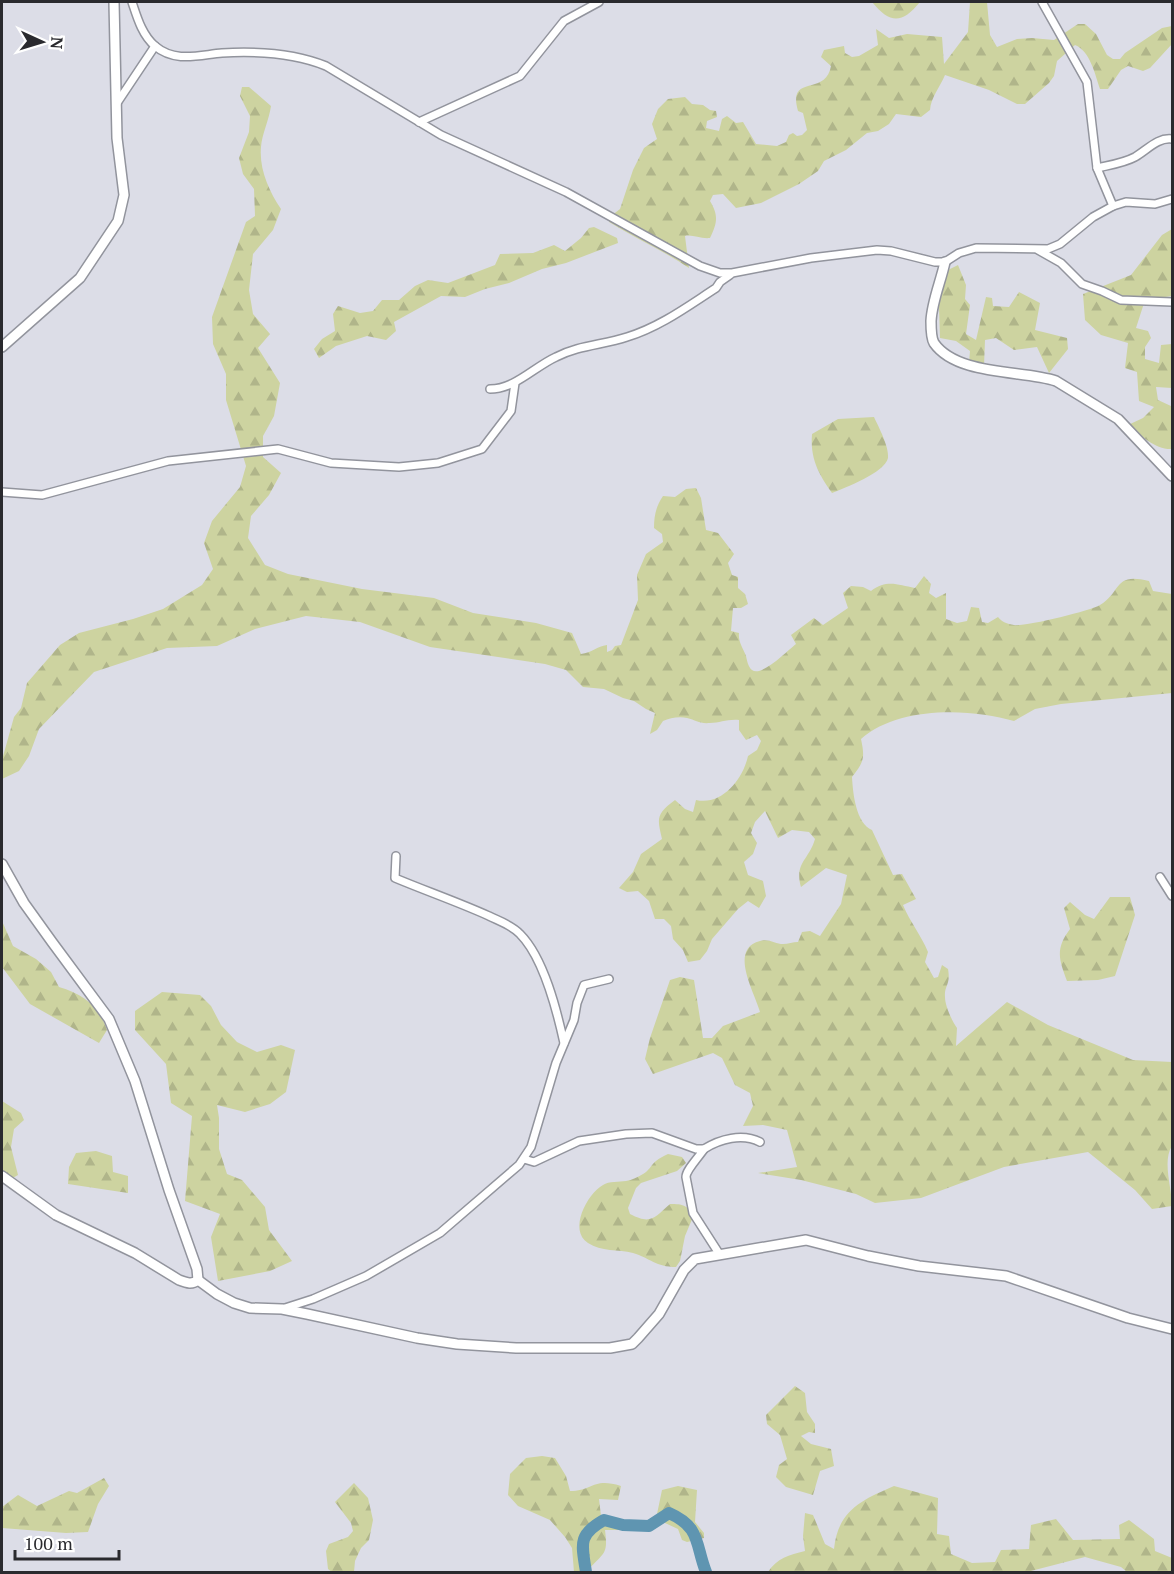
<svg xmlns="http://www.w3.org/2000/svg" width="1174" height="1574" viewBox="0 0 1174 1574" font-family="'PT Serif',serif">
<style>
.forest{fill:url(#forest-firs)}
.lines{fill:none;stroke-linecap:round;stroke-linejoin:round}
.river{stroke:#5f95b1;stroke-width:12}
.street-casing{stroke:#92949d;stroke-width:10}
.secondary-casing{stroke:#92949d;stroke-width:12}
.street{stroke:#fff;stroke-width:7}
.secondary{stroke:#fff;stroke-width:9}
</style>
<defs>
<pattern id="forest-firs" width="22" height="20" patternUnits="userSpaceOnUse" patternTransform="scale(1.5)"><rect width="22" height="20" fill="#cdd3a0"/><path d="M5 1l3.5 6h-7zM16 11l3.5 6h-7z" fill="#b0b58a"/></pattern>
</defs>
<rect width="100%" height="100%" fill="#dcdde7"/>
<!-- forest -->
<g class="forest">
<path d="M872,2h48c-18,22 -30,22 -48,0z"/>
<path d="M970,2h17l3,33 7,12 20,-8 15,-1 22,2 24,-16h7l11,10 11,21 6,4h7l5,-6 37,-25 10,-2v18l-22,24 -7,3 -15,-5 -7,4 -13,19h-8c-5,-15 -10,-38 -25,-44l-18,16 -3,15 -5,7 -24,21h-8l-28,-14 -44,-15c-5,12 -14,22 -15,35l-9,7 -25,-3 -7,10 -11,7 -11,2 -21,17 -22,11 -6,10 -19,13 -38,19 -25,5 -13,-14 -10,1 -3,6c9,15 7,22 0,37 -10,1 -18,-4 -25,-2l4,32c-25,-17 -54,-30 -80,-46l2,-6 9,-7 13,-39 11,-22 13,-9 -5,-15 6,-15 10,-10 17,-2 7,7 11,1 7,5 6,1 1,6 -10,4 -1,7 13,3 3,-12 5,-3 9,7 7,-1 13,22 21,2 9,-4 3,-7 4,-2 4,3 5,-1 5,-5 -4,-17 -5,-2c-11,-38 28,-14 33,-45l-10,-9 3,-7 20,-4 1,7 7,4 7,-1 19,-11 -2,-16 13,9 18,-4 35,3 2,27 24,-32z"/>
<path d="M242,87h7l22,19c-2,14 -9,28 -10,41 -2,22 8,44 20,62l-8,21 -20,24 -4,36 4,24 17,20 -12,14 22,35 -6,33 -11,20v21l18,16 -12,22 -18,21 -3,22 17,27 23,9 74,15 72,9 39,15 63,10 36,10 9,21c11,-1 16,-8 26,-9v7l5,-2 3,-4 6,-1 17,-45 -1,-25 9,-21 17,-12 -1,-8 -8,-6c0,-12 2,-22 9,-32l12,1 11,-8 10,-1 5,10 5,32 12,3 16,21 -6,9 4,12 6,2v11l7,6 3,10 -7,4h-8l-2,23 8,2c-1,9 4,15 7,23 1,4 2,11 6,14 10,7 35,-19 44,-26l-5,-9 23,-17 9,7 25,-17 -5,-15 8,-7 12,1 8,4c16,-12 27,-6 44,-3l9,-12 7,8 -2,9 7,5 10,-5v26l11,4 10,-2 4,-14 8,1 3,14 6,1 10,-6c4,5 9,7 16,8 10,2 76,-14 86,-20 22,-13 13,-33 49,-24l4,10 19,3v99l-111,11 -26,5 -21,12c-44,-13 -116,-15 -153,18 4,19 3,23 -9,38 1,17 4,46 20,53l21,45 9,-1 14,25 -13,6c7,17 18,30 25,47l-3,10 9,16 4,-1 4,-12 6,4c3,16 -4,16 -3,28 0,9 7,24 12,31l-1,18 51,-44 41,23 85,35 39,2v84c-10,15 0,42 0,60l-20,3 -17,-19 -47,-38 -84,15 -83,31 -46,5 -19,-9 -55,-14 -43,-7 39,-6 -10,-37 -24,-5 -20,1 10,-20 -3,-13 -15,-8 -13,-27 -9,-5 -60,21 -8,-15 5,-21 20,-58 10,-3 14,3 9,58h9l11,-12 37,-14c-5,-19 -32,-63 0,-71 8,-3 16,3 23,3 5,0 10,-2 15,-2l4,-10 8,-1 10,5 21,-32 6,-29 -21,-7 -25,19c-7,-24 8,-27 14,-48l-6,-7 -17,-2 -14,8 -13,-27 -10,11 -4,11 6,10 -4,11 -9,8 4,13 15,6 3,15 -7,12 -11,-7 -10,8 -26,30 -5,12 -7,9 -12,2 -5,-12 -10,-11 -2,-13 -7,-7h-9l-6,-18 -11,-10 -11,1 -8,-4 14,-16 8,-18 21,-15c-5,-21 -6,-25 13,-39l10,9 8,3 3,-12c26,6 47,-21 52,-44l9,-6 4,-9 -4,-6 -11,5 -7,-10v-10c-12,-1 -19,3 -29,3 -11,1 -14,-3 -23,-5 -8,-2 -17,0 -24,3l-6,9 -7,4 5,-21 -9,-4 -12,-8 -11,-3 -19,-9 -21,-2 -17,-17 -21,-6 -115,-17 -70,-25 -54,-6 -51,13 -38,17 -50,2 -73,24 -55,57 -10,27 -10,15 -17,8v-19l12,-43 7,-9 6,-25 33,-38 19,-12 54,-14 30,-10 39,-24 11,-16 -9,-26 8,-22 28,-34 6,-21 -20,-66v-26l-13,-30 -1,-27 34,-95 9,-6 -1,-27 -11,-15 -4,-16 10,-26 1,-16 -10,-20z"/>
<path d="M594,227l23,11 1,5 -52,20 -24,6 -33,14 -24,6 -20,8 -24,-1 -47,26 2,9 -10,9 -19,-4 -31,10 -17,12 -5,-9 8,-10 13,-8 -2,-17 5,-8 22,7 13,-2 9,-11h17l16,-14 13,-6 20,3 47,-18 5,-11 33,-1 21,-8 11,6 16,-13 8,-10z"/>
<path d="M1172,229v67l-27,4 -9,28 12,3 3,7 -6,9v12l14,4 2,-18 11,-1v44l-16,-1 2,13 13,6 1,43c-16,1 -32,-14 -44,-24l15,-7 11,-11 -15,-6 -2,-29 -12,-4 3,-25 -27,-8 -16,-15 -2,-26 48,-19 31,-40z"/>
<path d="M958,265l8,20 -1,14 5,6 -4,29 10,6 10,-43 6,1 1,8 16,1 10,-15 21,11 -5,27 32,8 1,11 -19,24 -12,-26 -23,3 -18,-12 -11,2 -1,26 -15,-3 1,-12 -14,-10 -16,-3 -2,-63z"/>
<path d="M874,417c5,11 15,29 14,41 -3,15 -44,30 -56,35 -14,-20 -22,-35 -20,-59l26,-15z"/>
<path d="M1110,897h20l5,18 -20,61 -17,4 -31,1c-8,-22 -12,-32 3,-52l-6,-21 6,-6 15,13 9,4z"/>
<path d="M2,921l11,25 23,13 15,13 8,15c24,7 40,19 48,43l-8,13 -69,-39 -28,-37z"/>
<path d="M162,992l38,3 11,11 10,19 16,17 20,10 24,-7 14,5 -9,42 -16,12 -25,8 -28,-7 2,13v31l8,25 15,6 23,27 4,23 23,31 -22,10 -52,10 -7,-44 9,-23 -35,-13 7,-85 -21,-13 -5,-39 -31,-34v-19z"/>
<path d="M2,1101l19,12 3,7 -10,9 -3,18 7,28 -7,4 -9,-7z"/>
<path d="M96,1151l16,5 1,16 15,4v17l-60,-9 1,-17 7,-14z"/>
<path d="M668,1154l14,3 4,6 -9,8 -36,12 -5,5 -8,20 2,6c21,11 24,4 40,-10 13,0 18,1 23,13l-8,19 -5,25 -4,6c-20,0 -26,-9 -43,-14 -15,-4 -32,-1 -45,-10 -20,-13 -1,-49 15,-58 6,-4 16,-3 23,-4 6,-1 12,-4 17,-7 6,-3 8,-9 13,-13 3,-3 8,-5 12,-7z"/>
<path d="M795,1386l10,7 2,19 8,12v9l-6,-1 -8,4 10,8 20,5 3,17 -14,5 -7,24 -27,-8 -10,-10 3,-12 8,-6 -7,-24 -13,-11 -1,-9z"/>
<path d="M542,1456l13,2 11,18 4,15c23,0 23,-14 51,-5l-3,14 -19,-1 2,17 30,6 -3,8h-23c3,24 0,22 -16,39v3h-15l-2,-24 -7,-11 -15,-17 -32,-14 -10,-11 2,-21 16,-16z"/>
<path d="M104,1478l5,8 -11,18 -10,28 -22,1 -64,-5v-21l16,-12 19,11 32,-15 8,2z"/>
<path d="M354,1483l14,15 5,22 -4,20 -8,8 -6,13 -1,11h-22l-4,-3 -2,-18 3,-7 19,-7 5,-6 -2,-8 -16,-21z"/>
<path d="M678,1486l19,4 -2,32 9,11v5l-17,4 -5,-2 -4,-11 -13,-6 -8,-9 5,-24z"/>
<path d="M894,1486l44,12 -1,36 12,2 2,18 21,9 23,-1 6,-12 28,-1 2,-24 25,-6 17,21 47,-1 -1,-14 10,-5 25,19 1,12 17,7 -1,14h-44l-6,-5 -36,-10 -58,15h-259c9,-14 21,-17 37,-21l-2,-15 2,-23 8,2 12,29 9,5c4,-39 28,-49 60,-63z"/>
</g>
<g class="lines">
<!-- river -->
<path class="river" d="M586,1572c-4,-27 -9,-37 18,-52l19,5 26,1 20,-13c32,14 26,31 37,59"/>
<!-- street casing -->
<g class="street-casing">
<g id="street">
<path d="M132,2c5,15 10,33 23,44 20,17 44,9 67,7 35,-2 72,0 104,13l115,69 125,57 134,74 20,7h12l79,-15 66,-8 14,1 44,11h10l14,-9 17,-5 72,1 12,-5 33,-27 20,-11 13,-4 29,2 17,-5"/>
<path d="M1042,2l45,80 10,86 16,38"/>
<path d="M117,103l38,-57"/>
<path d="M419,122l101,-46 44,-55 35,-19"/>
<path d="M1097,168c13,-3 27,-5 38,-11 12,-7 23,-20 37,-18"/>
<path d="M1038,250l23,13 21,21 20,7 19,9 51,2"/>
<path d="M490,389c25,0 44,-22 66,-32 23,-12 47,-12 71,-20 33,-10 61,-31 89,-49l4,-6 10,-7"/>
<path d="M2,492l40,3 126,-34 110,-12 53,14 68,4 39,-4 44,-14 29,-38 4,-28"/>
<path d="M396,856l-1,22c31,13 63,24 94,38 10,5 23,9 31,18 24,24 37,77 44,109"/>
<path d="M1160,877l12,19"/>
<path d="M704,1149c16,-10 38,-16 56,-7"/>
<path d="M524,1159l10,3 45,-21 47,-7 26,-1 44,16h8c-5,8 -18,21 -18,28l7,36 27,42"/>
<path d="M285,1308l28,-9 53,-23 74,-43 79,-68 12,-18 25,-84 18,-43 3,-17 7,-18 25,-6"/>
</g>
</g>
<!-- secondary casing -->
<g class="secondary-casing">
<g id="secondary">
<path d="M945,262c-4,19 -13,39 -14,59 0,6 0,17 3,22 23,33 89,27 122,38l62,38 54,57"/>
<path d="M2,347l78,-69 38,-57 6,-26 -7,-57 -3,-136"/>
<path d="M2,864l22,39 28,39 57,77 26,62 34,109 28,79 1,11"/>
<path d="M2,1176l54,39 79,38 44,27c8,3 13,5 19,0"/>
<path d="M198,1280l19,14 17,9 16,5 32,1 25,5 110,24 40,6 59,4h94l22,-4 6,-6 21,-24 25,-44 11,-11 111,-19 62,16 51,10 87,10 122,42 44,11"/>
</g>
</g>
<!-- street -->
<use href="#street" class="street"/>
<!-- secondary -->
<use href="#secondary" class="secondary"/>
</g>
<!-- border -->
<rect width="1174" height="1574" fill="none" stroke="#2a2a2e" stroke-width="6"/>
<!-- north arrow -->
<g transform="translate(42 42) rotate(94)" stroke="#ffffff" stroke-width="4.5" paint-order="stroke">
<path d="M0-4.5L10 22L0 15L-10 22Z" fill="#2a2a2e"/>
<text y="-9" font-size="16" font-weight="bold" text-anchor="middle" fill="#2a2a2e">N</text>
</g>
<!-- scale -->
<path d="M15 1550v9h104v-9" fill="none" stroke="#2a2a2e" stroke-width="3"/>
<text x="24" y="1550" font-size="18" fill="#2a2a2e" stroke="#ffffff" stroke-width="4.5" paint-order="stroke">100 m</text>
</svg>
